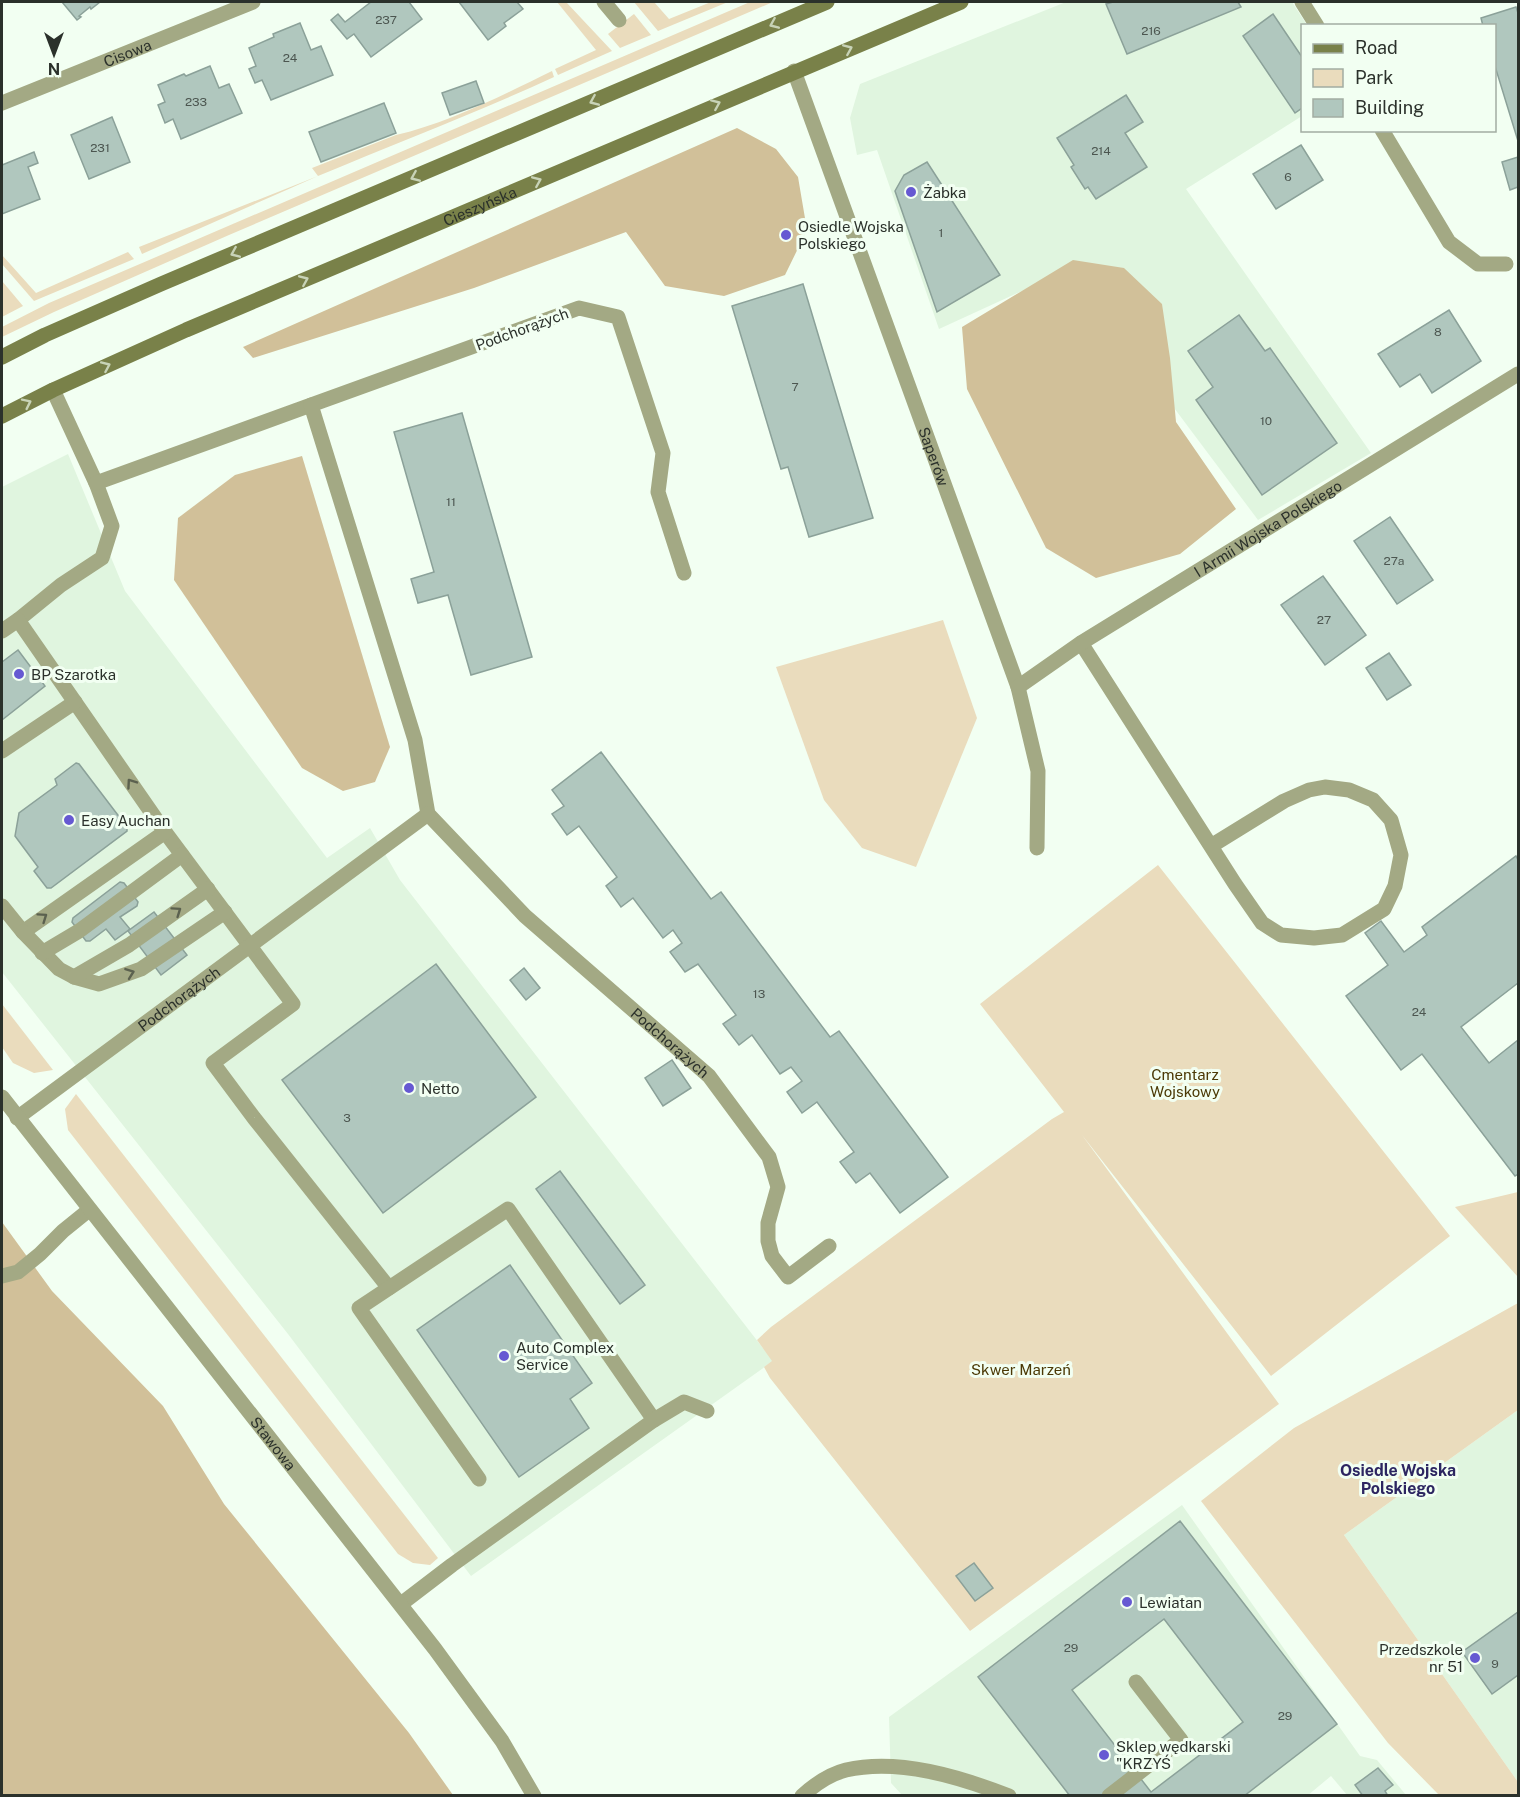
<svg xmlns="http://www.w3.org/2000/svg" width="1520" height="1797" viewBox="0 0 1520 1797" font-family="'Public Sans',sans-serif">
<style>
.built{fill:#e0f5df}
.green{fill:#eadcbd}
.forest{fill:#d1c099}
.building{fill:#b0c7be;stroke:#8ba199;stroke-width:1.5;fill-rule:evenodd}
.lines{fill:none;stroke-linecap:round;stroke-linejoin:round}
.service{stroke:#a3a984;stroke-width:15}
.minor{stroke:#a3a984;stroke-width:15}
.tertiary{stroke:#a3a984;stroke-width:15}
.secondary{stroke:#798149;stroke-width:15}
.oneway{stroke:#c8d3b7}
.oneway2{stroke:#5b614f}
.poi-dot{fill:#6659d2;stroke:#f2fff2;stroke-width:2}
.labels{text-anchor:middle;dominant-baseline:central;stroke-width:6;stroke-linejoin:round;paint-order:stroke}
.number-label{font-size:12px;fill:#4c5650}
.street-label{font-size:15px;fill:#2b312b;stroke:#f2fff2}
.poi-label{font-size:15px;fill:#2b312b;stroke:#f2fff2;text-anchor:start}
.park-label{font-size:15px;fill:#4b3905;stroke:#f2fff2}
.neighbourhood-label{font-size:16px;font-weight:bold;fill:#2d2661;stroke:#f2fff2}
</style>
<rect width="100%" height="100%" fill="#f2fff2"/>
<!-- built -->
<g class="built">
<path d="M1066,2h226l15,23 -5,1v90l-116,73 185,264 -113,67 -188,-251 -131,60 -62,-179 -20,5 -7,-37 10,-34z"/>
<path d="M68,454l57,137 202,267 43,-30 30,52 373,481 -302,215 -183,-242 -286,-362v-485z"/>
<path d="M1518,1410v372l-174,-247z"/>
<path d="M1182,1505l178,251 17,4 29,35h-59l-16,-19 -24,20 -405,-1 -11,-12 -2,-66z"/>
</g>
<!-- green -->
<g class="green">
<path d="M557,2h9l46,49 -54,24 -3,-6 41,-19z"/>
<path d="M634,2h20l15,17 42,-17h17l-70,29z"/>
<path d="M750,2h23l-544,233 -175,77 -52,25v-10l47,-24z"/>
<path d="M634,14l17,21 -31,13 -12,-14z"/>
<path d="M552,71l2,6c-78,36 -158,66 -236,99 -59,26 -117,52 -176,78l-3,-7 179,-71 -6,-8 84,-33c52,-12 107,-40 156,-64z"/>
<path d="M128,252l6,7 -100,42 -32,-37v-9l34,38z"/>
<path d="M2,281l21,25 -21,11z"/>
<path d="M943,620l34,98 -61,149 -54,-19 -38,-48 -48,-133z"/>
<path d="M1158,865l292,371 -179,140 -189,-241 197,269 -309,227 -200,-253 -6,-11 8,-6 -15,-21 14,-13 281,-208 12,-7 -84,-108z"/>
<path d="M2,1004l51,66 -19,3 -21,-10 -11,-16z"/>
<path d="M76,1094l362,464 -8,7 -17,-2 -15,-9 -330,-424 -3,-21z"/>
<path d="M1518,1192v85l-63,-70z"/>
<path d="M1518,1303v107l-174,125 174,247v13h-79l-51,-52 -187,-242 93,-73z"/>
</g>
<!-- forest -->
<g class="forest">
<path d="M737,128l39,21 22,28 9,53 -22,45 -61,21 -59,-10 -39,-54 -152,56 -221,70 -10,-11z"/>
<path d="M1073,260l51,8 38,36 8,54 6,64 60,87 -56,45 -84,24 -50,-30 -79,-159 -5,-62z"/>
<path d="M302,456l88,291 -15,35 -32,9 -41,-23 -128,-188 4,-62 57,-43z"/>
<path d="M2,1222l50,69 111,115 61,98 185,229 44,62h-451z"/>
</g>
<!-- building -->
<g class="building">
<path d="M62,2h38l-9,7 -1,-2 -11,9 2,1 -4,3z"/>
<path d="M371,2h38l13,17 -51,38 -17,-23 -7,5 -16,-19 7,-6 7,8z"/>
<path d="M459,2h58l6,7 -19,14 2,3 -18,14z"/>
<path d="M1113,2h125l3,5 -114,47 -21,-50z"/>
<path d="M1516,7l2,6v128l-24,-78v-37h-11l-2,-8z"/>
<path d="M1273,14l29,43v51l-7,5 -52,-77z"/>
<path d="M300,23l11,27 10,-4 12,29 -62,25 -9,-20 -7,3 -6,-14 7,-3 -7,-18 25,-11 -1,-3z"/>
<path d="M210,66l9,22 10,-4 13,29 -61,26 -8,-20 -8,4 -7,-18 7,-3 -7,-17 26,-11 2,2z"/>
<path d="M476,81l8,22 -34,12 -8,-22z"/>
<path d="M1126,95l17,27 -18,11 22,34 -51,32 -8,-12 -3,2 -14,-22 3,-2 -17,-27z"/>
<path d="M384,103l12,30 -75,29 -12,-30z"/>
<path d="M112,117l18,45 -41,17 -18,-44z"/>
<path d="M1301,145l22,35 -47,29 -23,-35z"/>
<path d="M34,152l4,11 -10,4 12,32 -38,15v-49z"/>
<path d="M1518,157v30l-8,3 -8,-28z"/>
<path d="M927,162l73,113 -63,37 -42,-121 9,-16z"/>
<path d="M803,284l70,234 -64,19 -21,-70 -7,2 -49,-163z"/>
<path d="M1449,310l32,51 -49,32 -12,-19 -20,13 -22,-33z"/>
<path d="M1239,315l26,36 5,-3 67,95 -75,52 -66,-95 17,-13 -25,-36z"/>
<path d="M462,413l70,244 -61,18 -23,-80 -30,8 -7,-24 23,-7 -40,-140z"/>
<path d="M1390,517l43,63 -36,24 -43,-63z"/>
<path d="M1323,576l43,59 -41,30 -44,-60z"/>
<path d="M18,650l27,36 -43,34v-58z"/>
<path d="M1389,653l22,32 -24,15 -21,-32z"/>
<path d="M601,752l110,147 10,-7 109,145 9,-6 109,146 -48,36 -30,-40 -14,10 -16,-21 14,-10 -37,-50 -15,11 -15,-21 15,-11 -11,-14 -11,7 -28,-39 -13,10 -16,-21 13,-9 -38,-51 -13,8 -15,-20 12,-9 -9,-13 -10,8 -30,-40 -12,9 -15,-21 11,-9 -38,-51 -12,9 -15,-21 12,-8 -12,-16z"/>
<path d="M76,763l3,1 48,63v4l-76,57h-4l-13,-17 4,-4 -23,-31 4,-23 38,-28 -2,-6z"/>
<path d="M1516,856l2,4v123l-57,44 28,36 29,-23v134l-3,2 -93,-122 -21,16 -55,-74 42,-31 -23,-32 16,-12 23,31 23,-17 -5,-8z"/>
<path d="M120,882l4,1 14,19 -1,4 -17,11 10,12 -15,11 -9,-11 -16,12h-4l-14,-19 1,-4z"/>
<path d="M154,912l33,43 -26,20 -33,-44z"/>
<path d="M436,964l100,133 -153,116 -101,-133z"/>
<path d="M524,968l16,20 -14,12 -16,-20z"/>
<path d="M672,1060l19,28 -28,18 -18,-28z"/>
<path d="M560,1171l85,114 -25,19 -84,-115z"/>
<path d="M510,1265l82,118 -22,16 19,29 -70,49 -102,-147z"/>
<path d="M1180,1521l157,203 -93,72h-174l-92,-119zM1164,1619l79,103 -92,70 -79,-102z"/>
<path d="M974,1563l19,25 -18,13 -19,-25z"/>
<path d="M1518,1612v63l-26,19 -30,-42z"/>
<path d="M1378,1768l15,17 -8,6 3,5h-25l-8,-11z"/>
</g>
<g class="lines">
<!-- service -->
<g class="service">
<path d="M1302,2l15,24"/>
<path d="M1382,130l67,112 29,22h28"/>
<path d="M18,620l43,-35 41,-27 10,-32 -16,-43 -43,-93"/>
<path d="M2,631l16,-11 147,212 128,172 -80,59 41,55 135,170"/>
<path d="M1081,643l154,241 27,39 19,12 33,3 28,-3 42,-26 11,-23 6,-31 -10,-35 -18,-20 -24,-10 -24,-3 -16,3 -25,11 -73,45"/>
<path d="M2,751l73,-49"/>
<path d="M2,906l21,26 142,-100"/>
<path d="M23,932l36,37 15,8 25,7 42,-15 84,-57"/>
<path d="M42,953l37,-22 103,-76"/>
<path d="M74,977l55,-32 79,-56"/>
<path d="M2,1276l16,-4 22,-18 23,-23 26,-21"/>
<path d="M479,1479l-120,-171 149,-99 146,211"/>
<path d="M401,1604l51,-39 202,-145 30,-18 23,9"/>
<path d="M802,1796c12,-11 28,-22 44,-26 53,-12 114,7 163,26"/>
<path d="M1109,1796l72,-56 -45,-58"/>
</g>
<!-- minor -->
<g class="minor">
<path d="M604,2l15,18"/>
<path id="s1" d="M794,71l224,616 20,84 -1,77"/>
<path id="s2" d="M2,103l251,-101"/>
<path d="M96,483l215,-78"/>
<path id="s3" d="M684,573l-26,-81 5,-39 -45,-136 -39,-9 -268,97 104,335 13,74 97,102 184,160 60,81 9,30 -10,36v18l4,15 16,21 41,-31"/>
<path id="s4" d="M1018,687l63,-44 437,-269"/>
<path id="s5" d="M17,1118l411,-304"/>
</g>
<!-- tertiary -->
<path class="tertiary" id="s6" d="M2,1097l433,552 67,92 32,55"/>
<!-- secondary -->
<g class="secondary">
<path d="M2,357l43,-22 116,-51 666,-282"/>
<path id="s7" d="M2,416l51,-26 133,-60 775,-328"/>
</g>
</g>
<!-- one-way arrows -->
<defs><path id="oneway-chevron" d="M-2-3.5L2.5 0L-2 3.5" fill="none" stroke-width="1.6" stroke-linecap="round" stroke-linejoin="round" transform="scale(1.5)"/></defs>
<g class="oneway">
<use href="#oneway-chevron" transform="translate(774 24) rotate(157)"/>
<use href="#oneway-chevron" transform="translate(848 49) rotate(-23)"/>
<use href="#oneway-chevron" transform="translate(594 101) rotate(157)"/>
<use href="#oneway-chevron" transform="translate(716 104) rotate(-23)"/>
<use href="#oneway-chevron" transform="translate(415 177) rotate(157)"/>
<use href="#oneway-chevron" transform="translate(537 181) rotate(-23)"/>
<use href="#oneway-chevron" transform="translate(235 253) rotate(157)"/>
<use href="#oneway-chevron" transform="translate(304 280) rotate(-23)"/>
<use href="#oneway-chevron" transform="translate(106 366) rotate(-24)"/>
<use href="#oneway-chevron" transform="translate(27 403) rotate(-26)"/>
</g>
<g class="oneway2">
<use href="#oneway-chevron" transform="translate(131 783) rotate(-125)"/>
<use href="#oneway-chevron" transform="translate(177 911) rotate(-35)"/>
<use href="#oneway-chevron" transform="translate(43 917) rotate(-35)"/>
<use href="#oneway-chevron" transform="translate(130 973) rotate(-20)"/>
</g>
<!-- markers -->
<g class="poi-dot">
<circle cx="911" cy="192" r="6"/>
<circle cx="786" cy="235" r="6"/>
<circle cx="19" cy="674" r="6"/>
<circle cx="69" cy="820" r="6"/>
<circle cx="409" cy="1088" r="6"/>
<circle cx="504" cy="1356" r="6"/>
<circle cx="1127" cy="1602" r="6"/>
<circle cx="1475" cy="1658" r="6"/>
<circle cx="1104" cy="1755" r="6"/>
</g>
<g class="labels">
<!-- number labels -->
<g class="number-label">
<text x="386" y="20">237</text>
<text x="1151" y="31">216</text>
<text x="290" y="58">24</text>
<text x="196" y="102">233</text>
<text x="100" y="148">231</text>
<text x="1101" y="151">214</text>
<text x="1288" y="177">6</text>
<text x="941" y="233">1</text>
<text x="1438" y="332">8</text>
<text x="795" y="387">7</text>
<text x="1266" y="421">10</text>
<text x="451" y="502">11</text>
<text x="1394" y="561">27a</text>
<text x="1324" y="620">27</text>
<text x="759" y="994">13</text>
<text x="1419" y="1012">24</text>
<text x="347" y="1118">3</text>
<text x="1071" y="1648">29</text>
<text x="1495" y="1664">9</text>
<text x="1285" y="1716">29</text>
</g>
<!-- street labels -->
<g class="street-label">
<text stroke="none"><textPath href="#s2" startOffset="135">Cisowa</textPath></text>
<text stroke="none"><textPath href="#s7" startOffset="522">Cieszyńska</textPath></text>
<text transform="translate(522 329) rotate(-20)">Podchorążych</text>
<text stroke="none"><textPath href="#s1" startOffset="410">Saperów</textPath></text>
<text stroke="none"><textPath href="#s4" startOffset="296">I Armii Wojska Polskiego</textPath></text>
<text stroke="none"><textPath href="#s5" startOffset="201">Podchorążych</textPath></text>
<text stroke="none"><textPath href="#s3" startOffset="1352">Podchorążych</textPath></text>
<text stroke="none"><textPath href="#s6" startOffset="440">Stawowa</textPath></text>
</g>
<!-- poi labels -->
<g class="poi-label">
<text x="923" y="192">Żabka</text>
<text x="798" y="226">Osiedle Wojska<tspan x="798" dy="17">Polskiego</tspan></text>
<text x="31" y="674">BP Szarotka</text>
<text x="81" y="820">Easy Auchan</text>
<text x="421" y="1088">Netto</text>
<text x="516" y="1347">Auto Complex<tspan x="516" dy="17">Service</tspan></text>
<text x="1139" y="1602">Lewiatan</text>
<text x="1463" y="1649" text-anchor="end">Przedszkole<tspan x="1463" dy="17">nr 51</tspan></text>
<text x="1116" y="1746">Sklep wędkarski<tspan x="1116" dy="17">"KRZYŚ</tspan></text>
</g>
<!-- park labels -->
<g class="park-label">
<text x="1185" y="1074">Cmentarz<tspan x="1185" dy="17">Wojskowy</tspan></text>
<text x="1021" y="1369">Skwer Marzeń</text>
</g>
<!-- neighbourhood labels -->
<g class="neighbourhood-label">
<text x="1398" y="1470">Osiedle Wojska<tspan x="1398" dy="18">Polskiego</tspan></text>
</g>
</g>
<!-- border -->
<rect width="1520" height="1797" fill="none" stroke="#2b312b" stroke-width="6"/>
<!-- legend -->
<rect x="1301" y="24" width="195" height="108" fill="#f2fff2" stroke="#a2ada2" stroke-width="1.5"/>
<rect x="1313" y="44" width="30" height="9" fill="#798149" stroke="#a2ada2" stroke-width="1.5"/>
<text x="1355" y="54" font-size="18" fill="#2b312b">Road</text>
<rect x="1313" y="69" width="30" height="18" fill="#eadcbd" stroke="#a2ada2" stroke-width="1.5"/>
<text x="1355" y="84" font-size="18" fill="#2b312b">Park</text>
<rect x="1313" y="99" width="30" height="18" fill="#b0c7be" stroke="#a2ada2" stroke-width="1.5"/>
<text x="1355" y="114" font-size="18" fill="#2b312b">Building</text>
<!-- north arrow -->
<g transform="translate(54 54) rotate(180)" stroke="#f2fff2" stroke-width="4.5" paint-order="stroke">
<path d="M0-4.5L10 22L0 15L-10 22Z" fill="#2b312b"/>
<text y="-9" font-size="16" font-weight="bold" text-anchor="middle" fill="#2b312b">N</text>
</g>
</svg>
